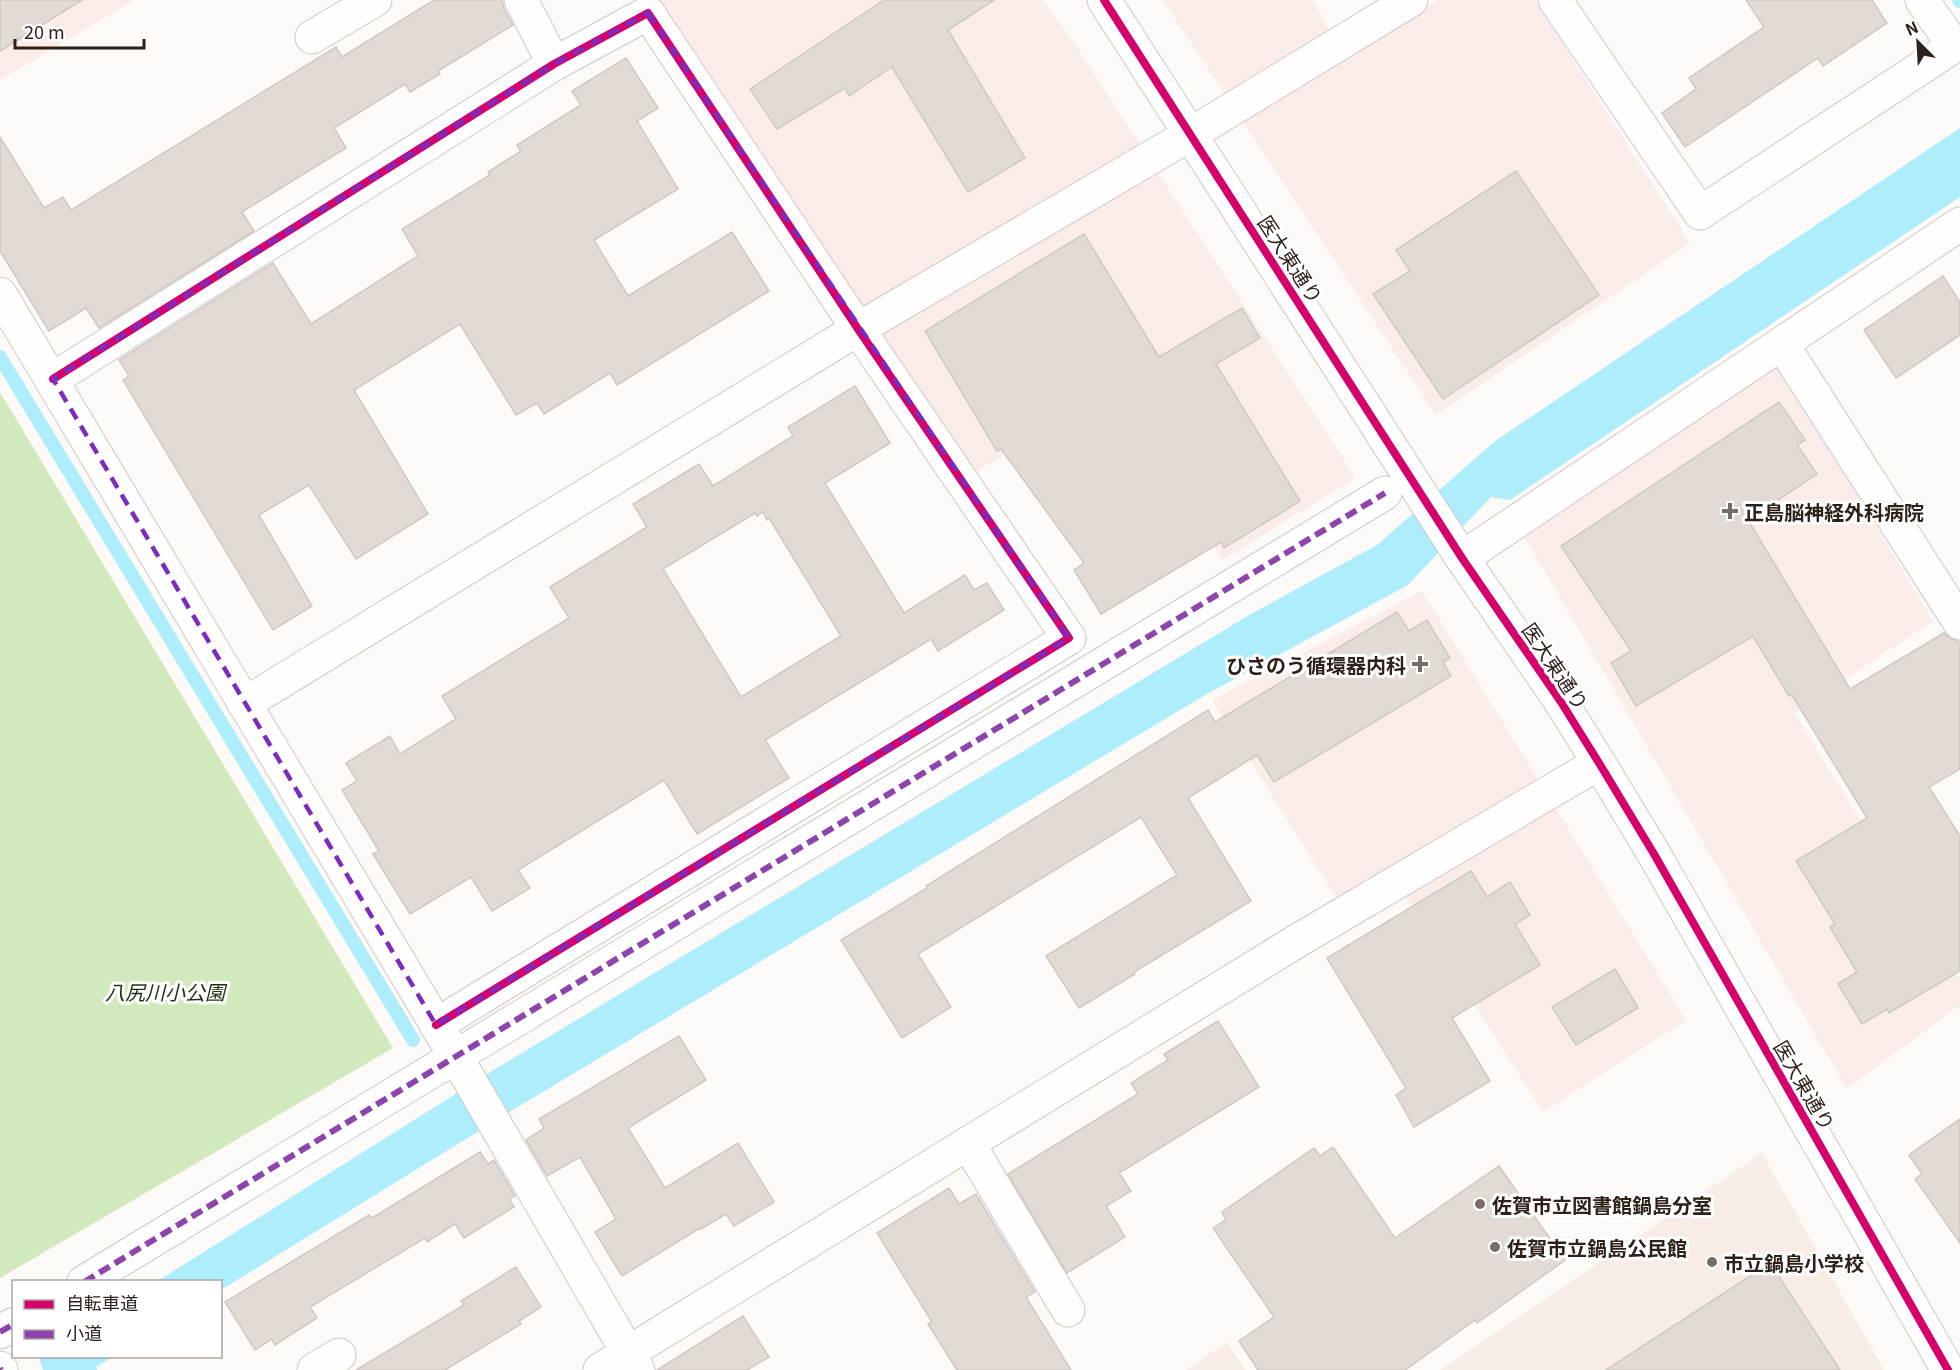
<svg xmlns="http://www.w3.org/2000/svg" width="1960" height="1370" viewBox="0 0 1960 1370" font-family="Georgia,'Noto Sans JP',serif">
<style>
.commercial{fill:#faede9}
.built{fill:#f8ede6}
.green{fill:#d1e9bc}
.water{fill:#aeeefc}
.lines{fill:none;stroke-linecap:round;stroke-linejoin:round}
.stream{stroke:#aeeefc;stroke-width:14}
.building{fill:#e2dbd5;stroke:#cfc8c2;stroke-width:1.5;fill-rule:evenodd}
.pedestrian-casing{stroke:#cfc8c3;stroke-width:35}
.minor-casing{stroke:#cfc8c3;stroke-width:35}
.tertiary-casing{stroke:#cfc8c3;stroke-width:35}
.pedestrian{stroke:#fffefe;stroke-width:33}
.minor{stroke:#fffefe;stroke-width:33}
.tertiary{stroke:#fffefe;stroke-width:33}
.quiet{stroke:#8e44ad;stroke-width:6;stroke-dasharray:12 6;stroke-linecap:butt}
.cycleway-casing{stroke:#fff;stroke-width:11}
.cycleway{stroke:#d6006c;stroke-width:8}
.marked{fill:none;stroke:#7b2cbf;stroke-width:4.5;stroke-dasharray:12 8;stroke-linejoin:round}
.poi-dot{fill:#766d66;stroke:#fff;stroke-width:2}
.labels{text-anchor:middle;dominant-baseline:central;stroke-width:6;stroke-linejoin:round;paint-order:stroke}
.street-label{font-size:20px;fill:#2e2119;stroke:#fff}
.poi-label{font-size:20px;font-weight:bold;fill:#2e2119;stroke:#fff;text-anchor:start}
.park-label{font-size:20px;font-style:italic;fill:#1f3010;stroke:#fff}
</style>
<rect width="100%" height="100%" fill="#fcf9f6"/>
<!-- commercial -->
<g class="commercial">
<path d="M0,0h134l-134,80z"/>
<path d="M656,0h387l31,43 282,435 -134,82 -86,-139h-75l-89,53z"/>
<path d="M1163,0h149l34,57 92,-57h97l155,243 -254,172z"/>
<path d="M1763,337l170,284 -139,92 166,267v25l-113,84 -339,-581z"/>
<path d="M1422,591l264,429 -143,92 -152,-238 -51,30 -128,-204z"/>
</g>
<!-- built -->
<g class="built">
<path d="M1762,1153l122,217h-444z"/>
<path d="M1227,1342l18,28h-59z"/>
</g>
<!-- green -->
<path class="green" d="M0,392l393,656 -393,230z"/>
<!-- water -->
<g class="water">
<path d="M1960,128v69l-450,303 -19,-3 -83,88 -201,109 -691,414 -295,182 -1,-8h-64l349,-219 746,-449 126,-69 118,-104z"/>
<path d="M39,1357v-1l74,1 -17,10 1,3h-54z"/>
</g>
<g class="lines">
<!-- stream -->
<g class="stream">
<path d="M1959,0l1,1"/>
<path d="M0,357l413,683"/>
</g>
</g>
<!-- building -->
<g class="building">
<path d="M0,0h82l-82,51z"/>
<path d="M434,0h68l2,9 9,16 -75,46 2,3 -30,18 -5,-8 -71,44 12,20 -104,64 12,19 -155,97 -13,-20 -37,23 -49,-80v-114l44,71 19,-11 8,13 265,-163 6,10z"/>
<path d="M884,0h110l-46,30 77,128 -57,34 -76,-125 -43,29 -4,-8 -68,41 -27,-40z"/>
<path d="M1746,0h126l15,23 -64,43 -5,-8 -133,89 -23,-34 34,-24 -7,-11 75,-51z"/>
<path d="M626,58l32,50 -21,13 41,68 -84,51 34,56 104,-64 37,59 -152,94 -7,-12 -66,41 -7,-11 -21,12 -56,-91 -106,66 74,124 -72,45 -47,-74 -50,30 53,91 -39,24 -150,-250 6,-4 -10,-16 154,-97 38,61 107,-68 -16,-27 88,-54 -2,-3 33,-21 -4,-6 64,-40 -9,-14z"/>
<path d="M1516,171l83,124 -156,104 -70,-105 37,-23 -14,-21z"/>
<path d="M1084,234l75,123 83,-49 18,30 -44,26 84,137 -76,47 -3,-6 -120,72 -27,-44 10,-7 -83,-114 -4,2 -72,-120z"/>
<path d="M1943,276l17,26v33l-64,43 -32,-48z"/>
<path d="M855,386l35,57 -65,40 79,130 61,-38 9,15 13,-7 17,27 -66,41 -7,-12 -166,101 24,38 -92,56 -33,-54 -146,90 12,18 -38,23 -21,-34 -61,37 -37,-60 6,-3 -37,-61 15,-9 -11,-18 44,-27 10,18 56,-35 -14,-23 127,-78 -19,-31 97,-60 -14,-23 66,-40 14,22 80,-50 -5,-9zM763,512l4,8 2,-2 72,118 -100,61 -78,-128 92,-56 2,3z"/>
<path d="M1779,402l26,38 -8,5 20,29 -69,46 102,169 94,-56 7,6 9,3v127l-31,18 31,49v135l-71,42 -2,-4 -25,15 -24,-40 19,-12 -27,-45 5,-3 -39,-63 71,-43 -75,-123 -3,1 -36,-60 -117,70 -25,-43 20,-12 -70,-105z"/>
<path d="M1397,612l12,19 18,-11 23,38 -7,4 8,14 -177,106 -17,-27 -69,43 63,103 -117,71 1,2 -56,34 -33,-52 131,-81 -36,-58 -223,137 33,53 -49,31 -61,-98 86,-52 -1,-2 282,-176 7,12z"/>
<path d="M1471,871l16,26 23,-15 20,33 -15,9 25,41 -88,53 38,63 -76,46 -18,-32 10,-7 -79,-130z"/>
<path d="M1615,969l23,39 -62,37 -24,-38z"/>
<path d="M1218,1021l41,66 -140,86 12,18 -25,15 19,31 -58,36 -59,-99 130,-80 -7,-11 37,-23 -4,-6z"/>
<path d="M679,1036l27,44 -78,48 37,60 73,-45 36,59 -40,24 -8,-12 -25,15 -1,-1 -78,48 -27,-44 21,-13 -36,-62 -33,19 -21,-36 18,-12 -5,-9z"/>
<path d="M1960,1119v124l-45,-64 7,-5 -13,-19z"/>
<path d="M1333,1147l62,91 104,-72 66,94 -88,63 -2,-3 -70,50h-147l-19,-29 35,-24 -61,-89 13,-8 -4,-8 92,-64 6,8z"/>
<path d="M480,1152l8,12 6,-4 21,36 -6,3 5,8 -50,31 -9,-14 -28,18 -2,-4 -115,69 7,11 -42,27 -3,-6 -17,11 -30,-48 144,-87 3,3z"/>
<path d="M949,1188l10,16 17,-10 59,98 -9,5 45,73h-114l-29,-46 4,-2 -55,-89z"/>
<path d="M1770,1263l70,107h-234z"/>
<path d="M516,1267l25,40 -22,14 2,3 -76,46h-89l108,-65 -3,-4z"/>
<path d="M743,1316l26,41 -22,13h-90z"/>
</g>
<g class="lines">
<!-- pedestrian casing -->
<g class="pedestrian-casing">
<g id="pedestrian">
<path d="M84,1282l1301,-789"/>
<path d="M0,1332l14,-8"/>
<path d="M0,1368l1,2"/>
</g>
</g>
<!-- minor casing -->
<g class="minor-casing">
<g id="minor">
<path d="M521,0l33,64"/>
<path d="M1555,0l145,213 254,-167 -32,-46"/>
<path d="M312,37l63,-37"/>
<path d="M0,294l466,780 172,296"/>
<path d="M1782,344l178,279"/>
<path d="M53,379l501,-315 94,-51 210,316 211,309 -633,387"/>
<path d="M1462,558l498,-334"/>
<path d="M244,704l614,-375 333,-195 220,-134"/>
<path d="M968,1143l100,167"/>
<path d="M314,1370l25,-15"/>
<path d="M600,1370l697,-429 302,-178"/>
</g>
</g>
<!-- tertiary casing -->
<g class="tertiary-casing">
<path id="tertiary" d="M1104,0l358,558 99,144 38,61 55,91 294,516"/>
</g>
<!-- pedestrian -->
<use href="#pedestrian" class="pedestrian"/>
<!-- minor -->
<use href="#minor" class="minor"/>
<!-- tertiary -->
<use href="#tertiary" class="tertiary"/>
<!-- quiet -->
<g class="quiet">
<path d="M84,1282l1301,-789"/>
<path d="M0,1332l14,-8"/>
<path d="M0,1368l1,2"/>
</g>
<!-- cycleway casing -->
<g class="cycleway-casing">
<g id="cycleway">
<path d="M1104,0l358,558 99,144 38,61 55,91 294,516"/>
<path d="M53,379l501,-315 94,-51 210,316 211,309 -633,387"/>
</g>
</g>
<!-- cycleway -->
<use href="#cycleway" class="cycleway"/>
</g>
<!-- marked area -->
<path class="marked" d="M648,13l421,625 -633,387 -383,-646 501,-315z"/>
<!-- markers -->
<g class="poi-dot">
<path d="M1727 502h6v6h6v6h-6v6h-6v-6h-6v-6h6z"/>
<path d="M1417 655h6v6h6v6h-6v6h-6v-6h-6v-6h6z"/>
<circle cx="1480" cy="1204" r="6"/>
<circle cx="1495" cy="1247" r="6"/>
<circle cx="1712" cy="1262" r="6"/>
</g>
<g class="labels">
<!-- street labels -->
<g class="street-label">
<text transform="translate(1291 259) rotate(57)">医大東通り</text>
<text transform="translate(1556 666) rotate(56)">医大東通り</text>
<text transform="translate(1805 1085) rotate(60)">医大東通り</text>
</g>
<!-- poi labels -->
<g class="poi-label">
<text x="1744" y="511">正島脳神経外科病院</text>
<text x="1406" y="664" text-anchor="end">ひさのう循環器内科</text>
<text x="1492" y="1204">佐賀市立図書館鍋島分室</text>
<text x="1507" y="1247">佐賀市立鍋島公民館</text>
<text x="1724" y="1262">市立鍋島小学校</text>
</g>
<!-- park labels -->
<g class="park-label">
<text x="165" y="991">八尻川小公園</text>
</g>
</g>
<!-- legend -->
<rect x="12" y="1280" width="210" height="78" fill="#ffffff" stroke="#aba6a3" stroke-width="1.5"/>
<rect x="24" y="1300" width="30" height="9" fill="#d6006c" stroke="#aba6a3" stroke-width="1.5"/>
<text x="66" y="1310" font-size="18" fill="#2e2119">自転車道</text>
<rect x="24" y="1330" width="30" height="9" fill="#8e44ad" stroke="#aba6a3" stroke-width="1.5"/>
<text x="66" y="1340" font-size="18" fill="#2e2119">小道</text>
<!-- north arrow -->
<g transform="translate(1918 42) rotate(336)" stroke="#ffffff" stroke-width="4.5" paint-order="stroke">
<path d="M0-4.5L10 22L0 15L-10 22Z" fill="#2e2119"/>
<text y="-9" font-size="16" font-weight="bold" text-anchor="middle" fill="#2e2119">N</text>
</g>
<!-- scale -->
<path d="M15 39v9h129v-9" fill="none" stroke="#2e2119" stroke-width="3"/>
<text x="24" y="39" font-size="18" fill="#2e2119" stroke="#ffffff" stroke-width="4.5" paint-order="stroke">20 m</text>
</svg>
